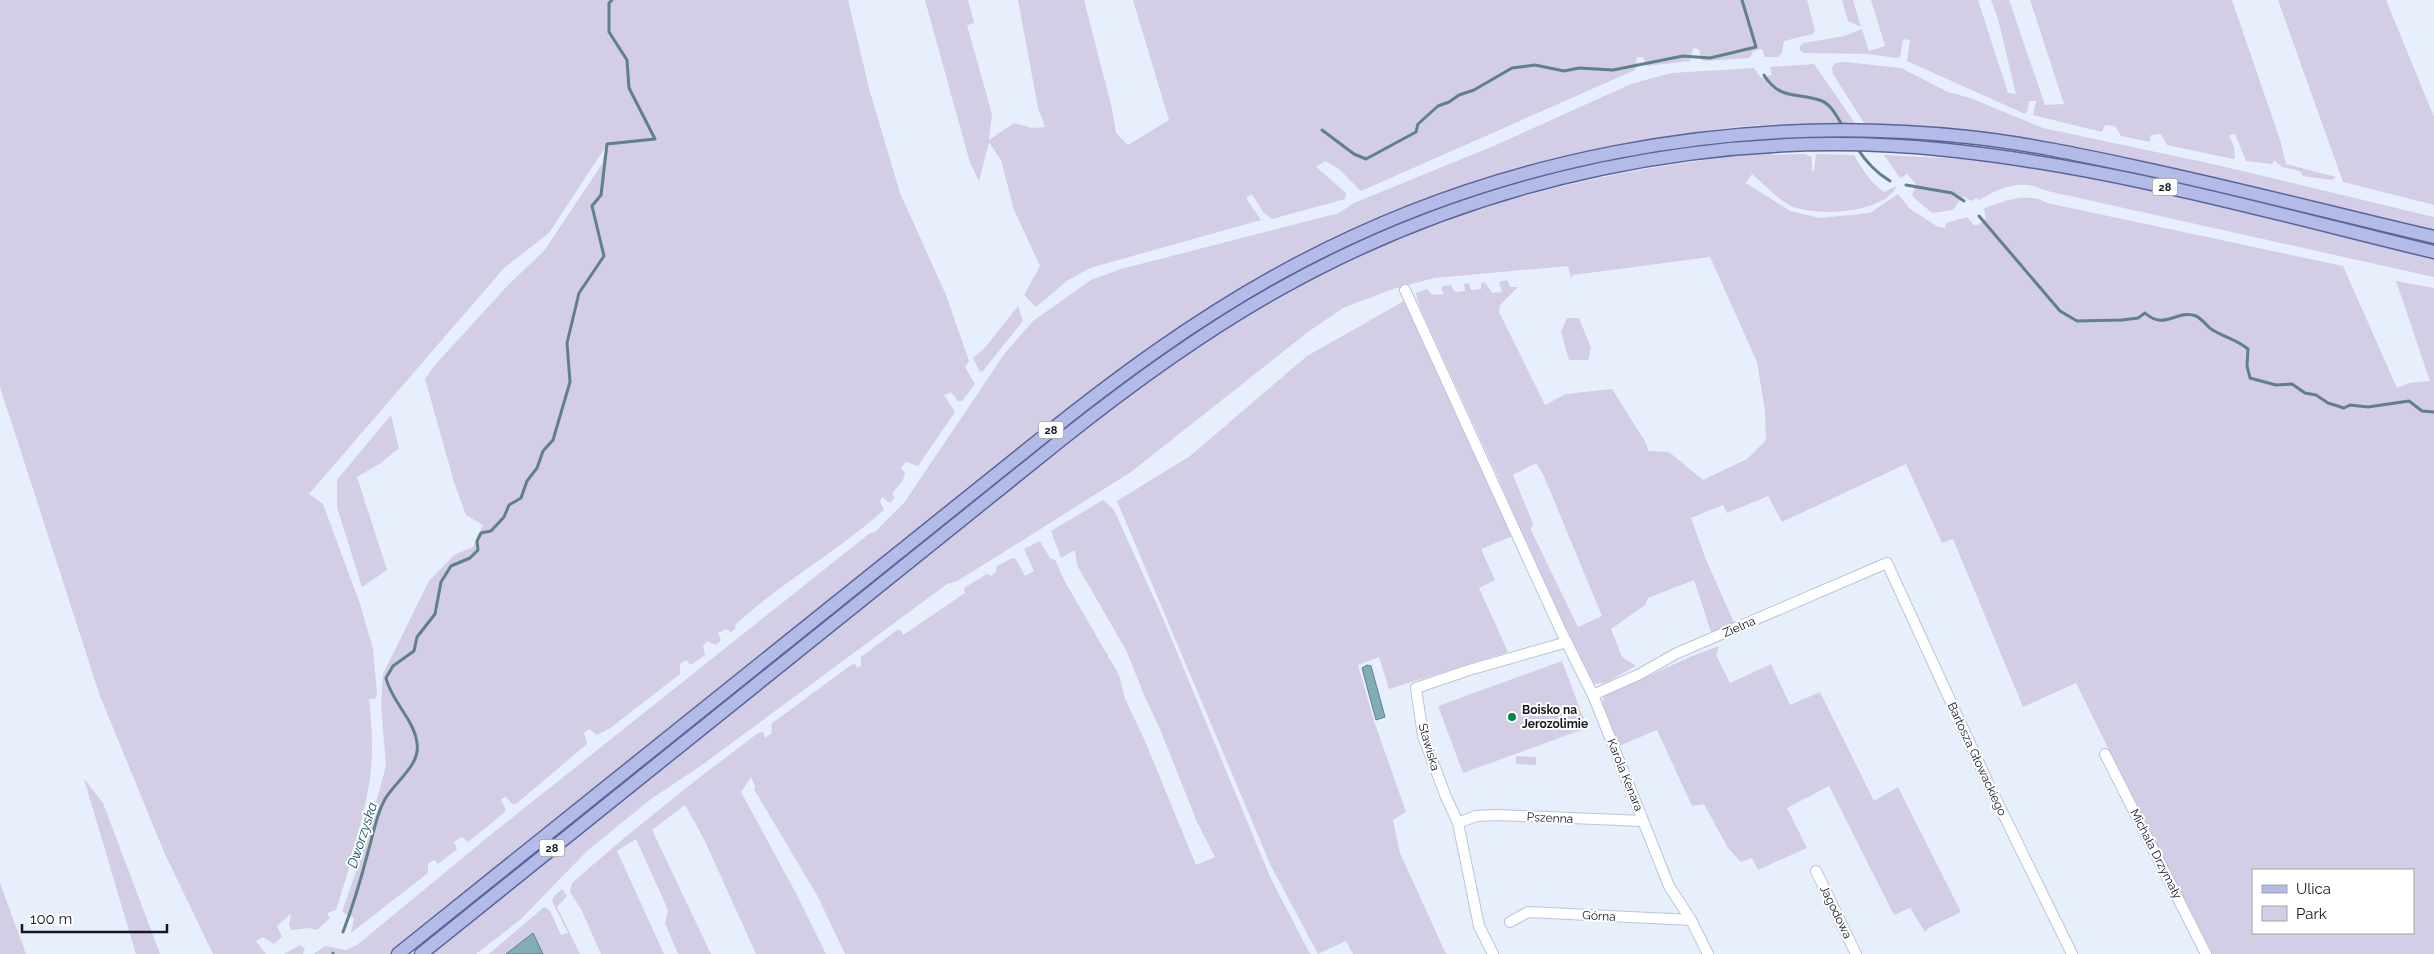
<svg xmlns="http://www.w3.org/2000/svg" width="2434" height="954" viewBox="0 0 2434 954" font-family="Raleway,sans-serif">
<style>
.green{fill:#d3cde5;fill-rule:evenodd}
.water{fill:#81adb8;stroke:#60808a}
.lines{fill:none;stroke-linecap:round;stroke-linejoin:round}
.stream{stroke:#60808a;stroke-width:3}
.minor-casing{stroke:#b7c6da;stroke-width:12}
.major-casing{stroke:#5a6499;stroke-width:15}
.minor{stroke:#fff;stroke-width:10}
.major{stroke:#b3bbe9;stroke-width:12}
.poi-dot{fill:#018946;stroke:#fff;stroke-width:2}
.labels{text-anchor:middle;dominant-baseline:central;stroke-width:4;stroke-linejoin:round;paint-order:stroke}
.shield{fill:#fff;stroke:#5a5d62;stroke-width:1}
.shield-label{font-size:11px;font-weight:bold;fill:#13181f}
.street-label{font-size:12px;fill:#13181f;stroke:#fff}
.poi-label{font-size:12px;font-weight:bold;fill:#13181f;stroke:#fff;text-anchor:start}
.water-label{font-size:14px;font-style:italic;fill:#175561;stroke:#fff}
</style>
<rect width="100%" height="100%" fill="#e6effb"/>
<!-- green -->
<g class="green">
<path d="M0,0h848l22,92 30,101 46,102 23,66 -4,6 10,17 -13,17h-4l-7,-9 -7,3 11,17 -37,54 -12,-4 -5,6 4,5 -2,7 -11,14 3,3 -5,6 -8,-6 -2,4 4,9c-46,41 -102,72 -148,114l-1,5 -4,3 -5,-3 -8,4 3,7 -5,5 -9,-4 -4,5 2,9 -14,10 -5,-5 -6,4v10l-71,55 -12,6 -8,-6 -5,4 3,11 -71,60h-4l-6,-7 -5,2 5,11 -2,3 -36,29 -6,-5 -8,5 3,7 -19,15 -4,-4 -6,4v9l-77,60 3,-15 -12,-6 19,-55 25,-91 -5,-61 2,-31 46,-93 25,-26 19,-8 10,-22 -17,-10 -12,-33 -29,-103 9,-13 76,-83 34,-32 58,-87 4,-18 -57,87 -45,35 -195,226 14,10 37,100 13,45 4,45 -2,5h-6c3,27 5,58 0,85 -7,42 -20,85 -33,126l-9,3 3,5 -13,12 -8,-2 -18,2 -2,-6 2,-10 -14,12 5,11 -8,7 -11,-7 -7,4 10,13h-53l-49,-102 -64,-156 -100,-309z"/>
<path d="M925,0h43l6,23 -7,2 25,89 -3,26 25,-17 18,5 13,-1 -7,-19 -20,-108h66l28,109 4,24 12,12 41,-25 -36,-120h674l8,30 -2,4 -29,7 -2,12 -4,4h-13l-3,-8 -9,2 -3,7 -46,3 -3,-2 -2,-10 -6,-1 -3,13 -43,5 -4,-9h-6l-2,13 -274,121 -22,-22 -14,-8 -9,6 30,26 -1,6 -73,20 -9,-7 -11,-18 -6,4 15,22 -171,48 -22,12 -32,27 -12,-12 16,-29 -26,-56 -13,-50 -12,-18 -10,39 -9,-18z"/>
<path d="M1842,0h11l8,27 -13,-6z"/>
<path d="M1871,0h107l30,93 8,1 -18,-75 -7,-19h18l36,105 19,-1 -34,-104h202l49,143 5,21 50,13 -4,3 -29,-4 -3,-5 -18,-4 -8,-7 -2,4 -26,-3 -11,-27 -6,1 5,12 1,10 -2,2 -66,-14 -6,-11 -10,1 -1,7 -29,-6 -6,-10 -10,-1 -3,7 -69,-17 3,-14h-7l-1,9 -3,4 -118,-53 3,-21 -7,-1 -3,18 -4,1 -27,-4 -65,-1 -4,-3v-4l4,-3 40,-7 18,-7 7,22 16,-5z"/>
<path d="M2278,0h108l48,117v88l-91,-23z"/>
<path d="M1845,62l56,6 47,24 22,6 73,30 174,37 217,52v14l-492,-103 -78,-5 -31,-49 -1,-6 3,-5z"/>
<path d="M1814,64l41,59c-39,1 -79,0 -118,4 -167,19 -333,64 -479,150 -62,36 -120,78 -177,121l-692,556h-75l11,-8 21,4 11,-5 131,-108 382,-304 5,-1 29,-29 101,-150 28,-32 58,-41 30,-11 218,-56 15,-10 142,-58 135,-61 40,-11 83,-5 7,10 11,-3 -2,-8z"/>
<path d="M1773,152l-1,3 33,-1 7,3v14h2l2,-17 38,1c8,14 16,27 30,37l13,-6c-14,28 -78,30 -103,21 -15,-6 -30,-23 -42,-33l-6,9 44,28 30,7 50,-5 28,-19 12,15 28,18 7,1 1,-5 21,-6 7,8h4l8,-7 -2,-10c22,-7 42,-17 63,-5l296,63 54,122 12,-5 21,-2 -34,-100 38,7v666h-224l-134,-271 -53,24 -70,-168 -11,4 -36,-79 -124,58 -14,-26 -41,17 -4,-8 -32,13 14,39 29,66 -23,9 -17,-52 -46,18 -3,7 -34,24 11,28 14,9 -31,17 -11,1 -55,-110 -42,-99 -77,-167 -4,-15 11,-4 5,6 12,-1 -3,-6 2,-2 8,-1 4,7 10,-1 -1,-7 5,-1 2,7 10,-1v-6l4,-1 7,11 10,-1 -3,-10 8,-2 3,7h8l-18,18 -1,7 46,93 21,-11 46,-5 34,54 2,8 21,1 34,28 44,-21 19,-19 -1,-29 -8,-49 -47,-105 -137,18 -2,3 -3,-12 -134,12 -41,11 -50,19 -35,24 -177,140 -143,90 -31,19 -10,3 -245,181 -51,34 -64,52 -67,69 -44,34h-45l623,-501c73,-56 146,-111 226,-157 153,-88 319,-127 493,-144zM1536,463l7,11 59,142 -24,11 -47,-97 2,-6 -20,-49zM2253,870h160v63h-160z"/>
<path d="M1884,155l80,4 71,9 66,11 333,78v20l-391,-87c-22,-12 -45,-1 -64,10l-2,-2 -6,3 -8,-5 -10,14 -21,3 -20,-17 4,-12 -9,-10 -7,4z"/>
<path d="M1404,301l75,160 33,75 -31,13 14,31 -16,8 29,64 -119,37 -10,-32 -21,8 16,56 32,91 -13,8 7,33 46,101h-93l-7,-13 -28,13 -47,-88 -154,-365 73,-45 117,-100z"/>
<path d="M1018,306l5,15 -40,50 -3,1 -7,-14 11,-9z"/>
<path d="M1567,318h12l12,30 -3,12h-19l-8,-28z"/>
<path d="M391,415l8,33 -18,15 -24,14 30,93 -25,17 -25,-80v-27z"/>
<path d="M1103,500l11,10 48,106 109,263 39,75h-465l-27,-57 -64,-108 1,-3 -4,-9 -10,15 56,103 29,59h-70l-52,-115 -19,-34 -33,25 59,124h-33l-13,-31 3,-13 -32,-71 -19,12 47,103h-63l-20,-45 -11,-17 2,-9c60,-53 122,-102 186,-150l5,-1 2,6 7,-5 -1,-9 80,-59 4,-1 2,4 4,-2v-9l36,-27h4l2,5 62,-42 -1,-5 23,-14 4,2 5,-4v-5l16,-9 4,1 9,17 9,-5 -10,-22 16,-8 10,17 5,2 9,20 55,95 6,24 20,42 51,124 19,-8 -18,-35 -37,-93 -16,-34 -17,-43 -50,-87 -2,-15 -14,8 -10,-27z"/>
<path d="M1719,646l-3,9 14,28 41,-19 19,41 30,-13 54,109 24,-14 63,125 -31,15 -5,5 -15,-24 -16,7 -65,-129 -42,22 20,40 -49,22 -6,-12 -11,4 -13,-14 -24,-44 -12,2 -35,-76 -38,16 -17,-44 3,-8c39,-14 75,-35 114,-48z"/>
<path d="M1562,661l25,67 -124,45 -25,-67z"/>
<path d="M1516,756l20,1v8l-20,-1z"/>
<path d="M84,779l19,24 57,151h-24z"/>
<path d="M0,883l26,71h-26z"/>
<path d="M562,889l5,7 -10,11 23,47h-91l55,-47 6,4 11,24 7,-2 -16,-32 2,-5z"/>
<path d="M300,945l5,4 -2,5h-19z"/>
</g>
<!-- water -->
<g class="water">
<path d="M1367,665l4,1 14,51 -9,3 -14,-52z"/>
<path d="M533,933l10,21h-37z"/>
</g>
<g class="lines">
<!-- stream -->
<g class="stream">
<path d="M1764,75c16,26 34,17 58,26 10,4 16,18 22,27"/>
<path d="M1322,130l32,24 12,5 50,-27 2,-8 20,-18 11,-4 10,-7 15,-5 38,-22 23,-3 29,6 15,-3 34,2 70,-14 27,2 46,-11 -14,-47"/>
<path d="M1857,148c9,14 18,24 33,33"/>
<path d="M1906,185l46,8 12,8"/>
<path d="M1979,216l81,95 17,10 45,-1 16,-2 7,-5c20,18 31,-4 51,3 5,2 10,9 15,13 12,8 25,10 37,20l-1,17 3,12 26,7 16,-1 13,9 11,2 12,8 16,5 6,-3 18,2 41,-6 13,10 12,1"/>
<path d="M343,932c10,-26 18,-53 25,-80 5,-17 8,-36 16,-51 9,-18 37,-35 33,-58 -3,-24 -26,-42 -31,-65l7,-12 21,-15 3,-14 18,-23 6,-32 10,-16 19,-8 8,-8 -1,-9 4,-8 10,-2 13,-14 5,-12 12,-7 6,-17 10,-13 6,-17 10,-11 17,-58 -3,-39 12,-50 25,-37 -12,-50 9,-11 6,-51 48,-5 -26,-51 -2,-28 -18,-28v-29l3,-3"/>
<path d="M333,954v-1"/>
</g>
<!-- minor casing -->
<g class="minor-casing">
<g id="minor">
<path d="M1405,290l156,341 32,64 76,191 22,34 17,34"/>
<path d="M1593,695l47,-21 35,-20 212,-91 103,224 82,167"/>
<path d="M2105,754l101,200"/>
<path d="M1458,823l18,-7 21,-1 146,6"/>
<path d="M1816,871l40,83"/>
<path d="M1510,922l18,-10 163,8"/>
<path d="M1493,954l-14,-28 -21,-103 -12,-26 -23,-61 -7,-48 53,-18 98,-28"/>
</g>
</g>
<!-- major casing -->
<g class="major-casing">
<g id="major">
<path d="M398,954l641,-514c77,-62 157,-121 245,-169 207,-113 449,-159 684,-134 57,6 113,18 169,30 99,21 198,47 297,70"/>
<path d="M421,954l640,-514c69,-55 140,-107 217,-150 201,-113 440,-164 669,-140 165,17 326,63 487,102"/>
</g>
</g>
<!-- minor -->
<use href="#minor" class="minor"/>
<!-- major -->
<use href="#major" class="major"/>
</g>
<!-- markers -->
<circle class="poi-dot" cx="1512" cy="717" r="5"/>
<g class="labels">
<!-- shield labels -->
<g class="shield">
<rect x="2152.5" y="178.5" width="25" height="17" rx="4"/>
<rect x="1038.5" y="421.5" width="25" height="17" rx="4"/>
<rect x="539.5" y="839.5" width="25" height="17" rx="4"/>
</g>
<g class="shield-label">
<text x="2165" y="187">28</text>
<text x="1051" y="430">28</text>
<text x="552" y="848">28</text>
</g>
<!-- street labels -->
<g class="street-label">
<text transform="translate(1739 627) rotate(-23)">Zielna</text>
<text transform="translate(1429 747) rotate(74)">Stawiska</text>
<text transform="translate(1977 759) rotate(65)">Bartosza Głowackiego</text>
<text transform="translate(1625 775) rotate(68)">Karola Kenara</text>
<text transform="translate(1550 818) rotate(3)">Pszenna</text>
<text transform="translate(2156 854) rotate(63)">Michała Drzymały</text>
<text transform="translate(1836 912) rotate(64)">Jagodowa</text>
<text transform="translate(1599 916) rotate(3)">Górna</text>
</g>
<!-- poi labels -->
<g class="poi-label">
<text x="1522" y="710">Boisko na<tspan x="1522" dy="14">Jerozolimie</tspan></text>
</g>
<!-- water labels -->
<g class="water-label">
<text transform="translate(362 835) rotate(-72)">Dworzyska</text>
</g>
</g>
<!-- legend -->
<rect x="2252" y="869" width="162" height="65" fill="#ffffff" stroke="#a1a3a5"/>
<rect x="2262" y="885" width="25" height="8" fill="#b3bbe9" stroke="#a1a3a5"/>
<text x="2296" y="894" font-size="15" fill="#13181f">Ulica</text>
<rect x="2262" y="906" width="25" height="15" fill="#d3cde5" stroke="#a1a3a5"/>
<text x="2296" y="919" font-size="15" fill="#13181f">Park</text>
<!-- scale -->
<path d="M22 924v8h145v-8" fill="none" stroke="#13181f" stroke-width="2.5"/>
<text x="30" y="924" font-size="15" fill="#13181f" stroke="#ffffff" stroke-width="4" paint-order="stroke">100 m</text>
</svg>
